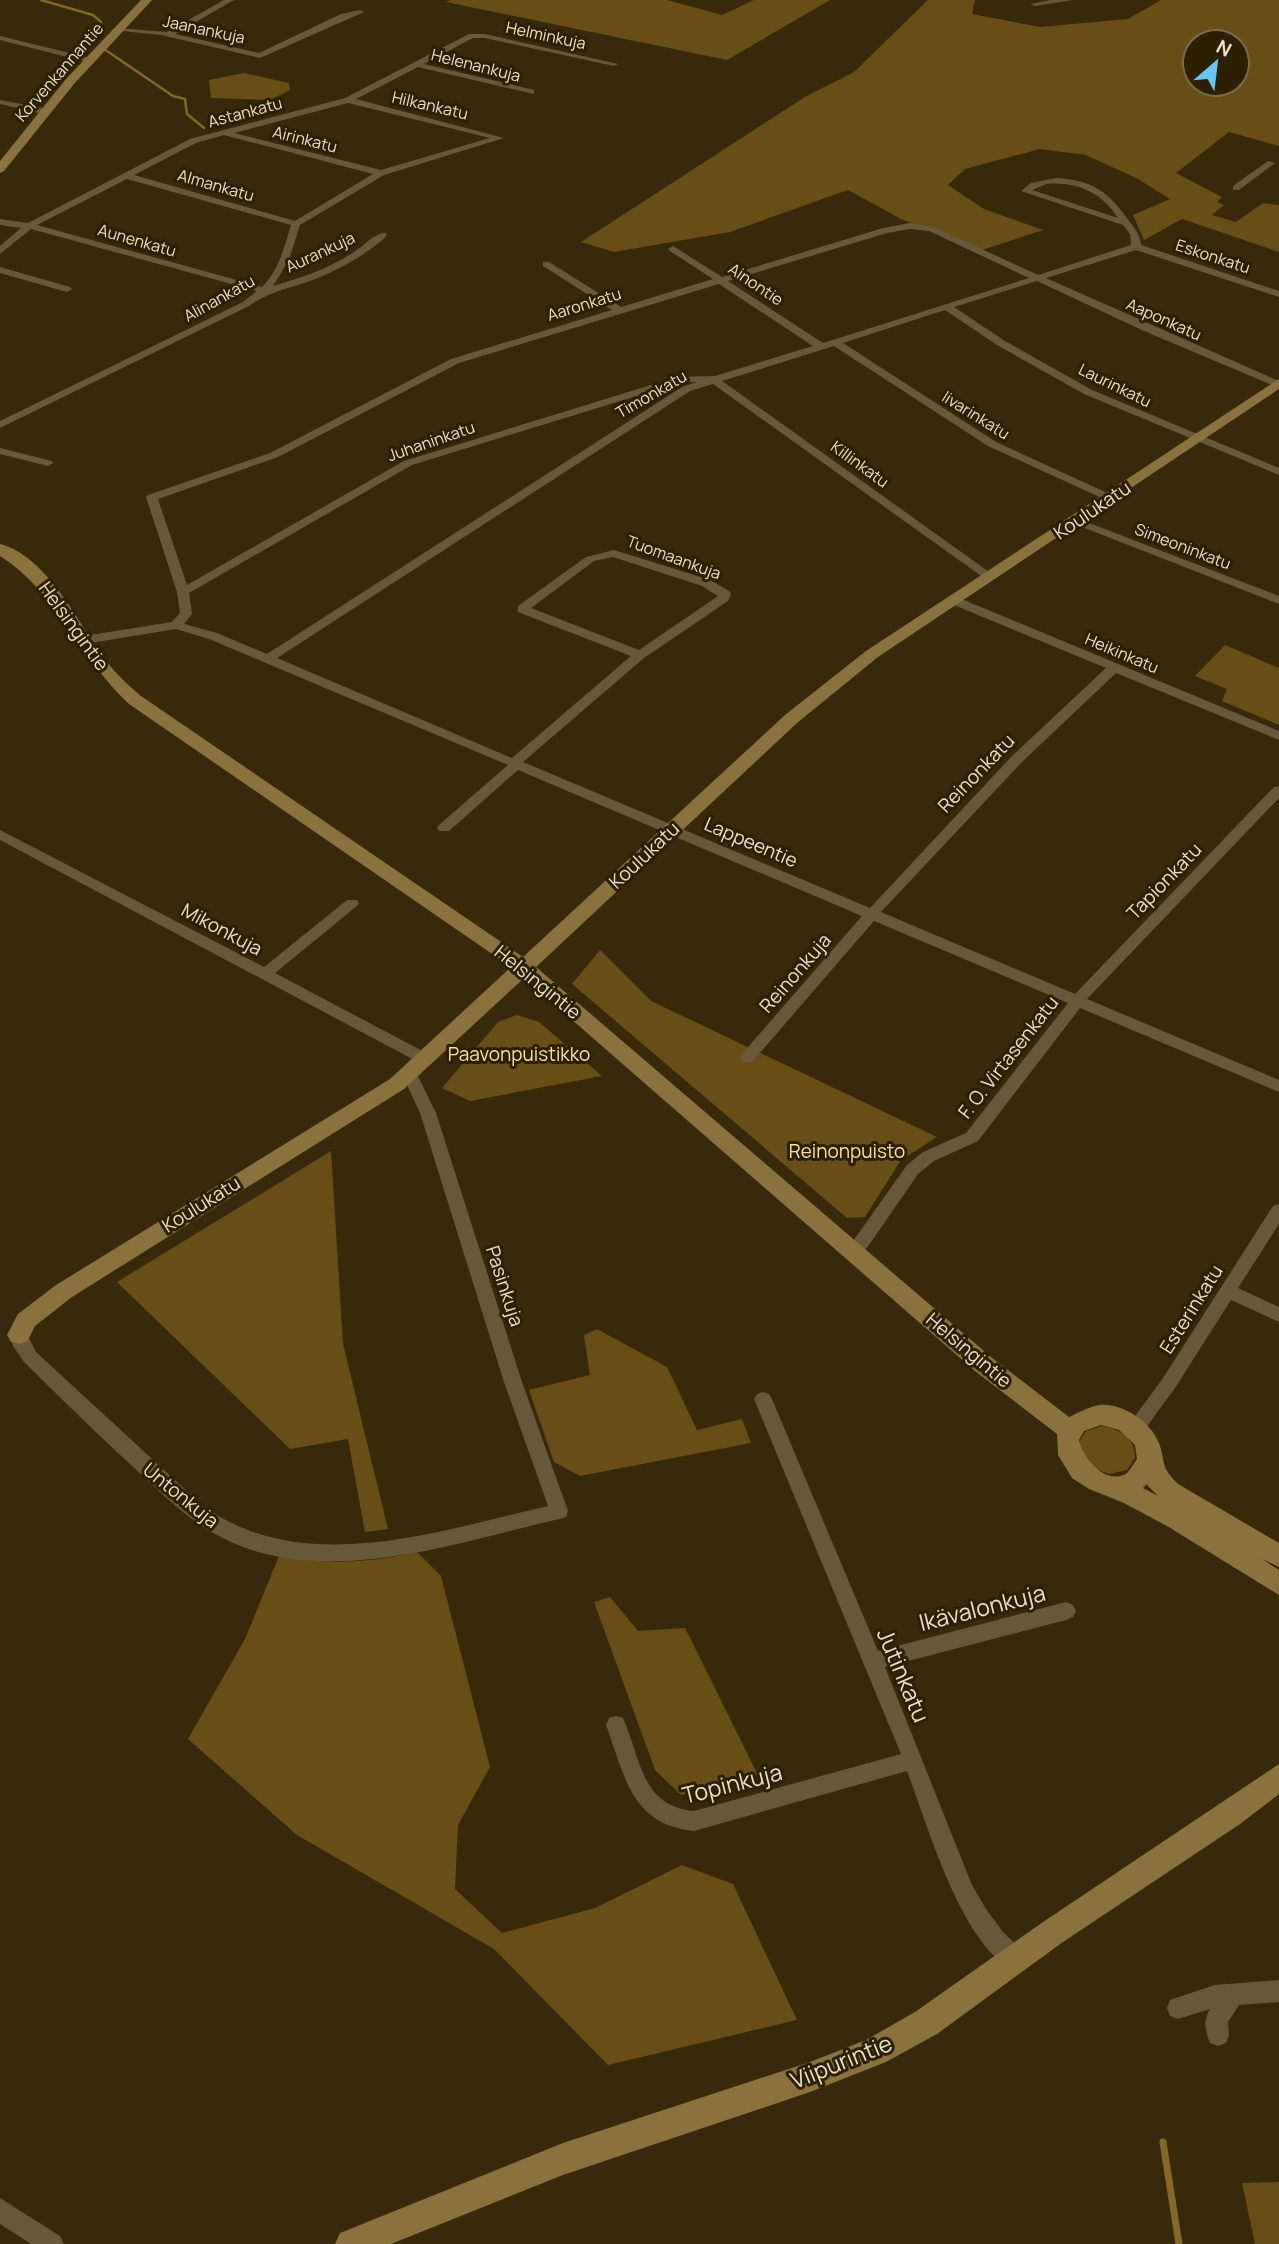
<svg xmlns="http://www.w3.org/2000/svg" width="1279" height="2244" viewBox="0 0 1279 2244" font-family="Manrope,sans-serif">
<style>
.green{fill:#684e16;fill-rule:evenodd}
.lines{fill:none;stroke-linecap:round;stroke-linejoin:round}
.stream-far1{stroke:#856728;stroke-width:2.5}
.stream{stroke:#856728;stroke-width:7}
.street{fill:#68583a;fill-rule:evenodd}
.secondary{fill:#8b713e;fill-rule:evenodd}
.labels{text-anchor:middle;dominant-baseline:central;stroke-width:6;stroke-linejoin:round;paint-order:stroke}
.far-street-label{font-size:16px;fill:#e7decd;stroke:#2d1f01}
.street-label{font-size:19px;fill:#e7decd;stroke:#2d1f01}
.park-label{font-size:19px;fill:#fedea2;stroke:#2d1f01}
.near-street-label{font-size:23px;fill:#e7decd;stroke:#2d1f01}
</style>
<rect width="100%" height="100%" fill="#37290a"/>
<!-- green -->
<g class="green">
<path d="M450,0h217l55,15 32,-15h76l-103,60 -281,-58z"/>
<path d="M928,0h47l-3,14 68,13 88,-8 33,-19h118v146l-50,-14 -53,41 46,24 -5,5 7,3 -12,10 24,7 27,-19 16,2v47l-97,-33 -38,21 -11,-25 37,-16 -32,-20 -52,-24 -46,-6 -75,20 -17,16 36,24 59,21 -61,20 -81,-31 -53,-29 -118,42 -116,20 -33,-10 224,-145 49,-25zM1195,42h42v42h-42z"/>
<path d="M244,73l45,10 1,7 -20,10 -59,-2 -2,-18z"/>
<path d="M1225,645l54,23v57l-57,-24 5,-12 -32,-13z"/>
<path d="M600,950l51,51 286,136 -36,23 -36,57 -18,1 -275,-234z"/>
<path d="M517,1015l22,7 63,54 -132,25 -28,-13 56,-66z"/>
<path d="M331,1151l12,193 45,185 -23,3 -17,-93 -58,10 -173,-167z"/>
<path d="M597,1329l70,38 30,63 45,-11 9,24 -171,33 -26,-14 -25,-72 61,-15 -6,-40z"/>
<path d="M1102,1426c18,3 33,12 33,32l-8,12 -18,4 -19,-7 -12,-23 8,-13z"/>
<path d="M417,1552l24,24 49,191 -32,58 -3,64 47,44 93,-25 87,-43 51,19 64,136 -189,45 -114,-116 -197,-114 -109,-96 57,-100 34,-83c48,9 91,7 138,-4z"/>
<path d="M610,1597l28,34 47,-3 73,147 -77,20 -26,-25 -61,-168z"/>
<path d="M1279,2182v62h-24l-13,-61z"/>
</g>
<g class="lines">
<!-- stream-far1 -->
<g class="stream-far1">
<path d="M41,0l52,15 8,7 -1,7"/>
<path d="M104,49l69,47 12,3 2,15 17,14"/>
</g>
<!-- stream -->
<path class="stream" d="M1163,2142l16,102"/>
<!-- street -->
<g class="street">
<path d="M224,0h10l-59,34 84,19 82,-39 19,-4 4,2 -104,46 -99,-23 -49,-5 4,-2 51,4z"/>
<path d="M1050,0h23l-38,6 -4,-2z"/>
<path d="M469,34h16l133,30 -4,2 -129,-28h-12l-49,26 110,26v4l-116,-27 -62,32 148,39 -120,37 -84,50 -11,35 -16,26c28,-8 57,-18 81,-34 10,-6 21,-20 32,-19v4c-21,18 -45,32 -71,42 -23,9 -46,12 -66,27l-249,122v-7l243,-119 14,-11 -226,-62 -31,25v-8l21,-18 -21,-3v-6l28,4 162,-84 155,-41zM348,103l142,35 -109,32 -147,-37zM224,135l149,39 -78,47 -161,-46 62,-32zM127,179l164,46c-7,23 -12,45 -29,62l-225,-62z"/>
<path d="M0,36l90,22 1,2 -4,2 -87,-22z"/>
<path d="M0,100l43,8 4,3 -4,3 -43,-10z"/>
<path d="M1268,161l7,2 -36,27h-6v-4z"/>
<path d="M1056,178c37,2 53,14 73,43 7,9 11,13 12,24l138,46v6l-143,-47 -90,28 233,103v7l-135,-57 -107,-50 -83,26 51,34 87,49 187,78v7l-195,-81 -87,-49 -52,-35 -102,33 153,99 118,54v4h-8l-118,-54 -154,-100 -112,35 270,193v4h-8l-271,-194 -23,7 -413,267 235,100 119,-102 -113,-44v-6l68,-49 28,-7 96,30 19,11 2,3 -3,7 -84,57 -121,104 347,146 142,-152 94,-88 -157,-65v-6h8l322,134v9l-163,-67 -94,89 -141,150 194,82 199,-207 5,-1v12l-192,201 192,81v12l-199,-84 -102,133 -44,20 -16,13 -49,71c-6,7 -10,14 -21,11l-2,-5 61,-86 16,-13 43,-19 102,-130 -194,-82 -122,141h-10l-3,-4 3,-4 120,-138 -344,-146 -69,61h-10l-2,-3 2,-3 69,-60 -299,-126 -33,-10 -92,15 -6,-4 6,-4 88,-14 8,-9 -3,-21 -31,-95 2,-2 122,-42 181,-94 161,-49 -69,-44v-4h6l72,45 92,-28 -43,-28 -2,-2 5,-3 49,31 161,-49 27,-5 24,4 104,48 93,-30 -1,-11 -7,-9 -102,-34 10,-8zM1046,184c29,-3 56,8 72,34l-86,-28zM910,229l19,2 100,47 -206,65 -95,-62 159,-48zM719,284l94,62 -98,30 -38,1 -273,84 -217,124 -29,-86 120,-42 181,-94zM682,382h15l-15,5 -415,267 -50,-21 -33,-9 8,-10 -3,-21 223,-128zM613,557l89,29 16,10 -79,54 -108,-42 63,-47z"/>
<path d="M0,267l70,20 2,2 -5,3 -67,-19z"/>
<path d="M0,448l52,13 1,2 -5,3 -48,-12z"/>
<path d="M1076,518l203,78v8l-207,-81v-4z"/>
<path d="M0,830l264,137 83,-67h10l2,3 -2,3 -82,67 155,82 3,4 -3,4h-10l-420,-223z"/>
<path d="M410,1068l5,2 21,43 86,269 46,129 -2,6 -7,2c-110,25 -246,75 -351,11 -24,-15 -45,-35 -65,-54 -41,-37 -80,-76 -119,-114l-11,-16 -3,-11 3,-5 6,-2 6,2 11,22 166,153c100,74 236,26 346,1l-44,-124 -84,-269 -18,-39z"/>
<path d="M1279,1204v20l-41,64 41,19v15l-48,-22 -56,88 -33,45 -6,3 -6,-3 -3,-5 3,-5 33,-45 110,-172z"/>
<path d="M763,1392l6,2 3,5 106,252 188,-49 7,3 3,6 -3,6 -7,3 -181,47 87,218 14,24 17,23 21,20 3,8 -3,8 -8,3c-54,-22 -89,-148 -109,-200l-213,60c-63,-6 -69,-55 -88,-106l3,-7 7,-2 7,2c18,41 18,88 71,93l207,-57 -147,-355 3,-5z"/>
<path d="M1279,1980v22l-40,3 -11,17 1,13 -3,8 -8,3 -8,-3c-5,-12 -7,-23 0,-34l-32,10 -8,-3 -3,-8 3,-8 45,-15z"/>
<path d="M0,2198l60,38 4,8h-33l-31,-20z"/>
</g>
<!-- secondary -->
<g class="secondary">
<path d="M141,0h11l-78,84 -70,87 -4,2v-12l66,-82z"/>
<path d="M1279,379v10l-401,268 -81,66 -261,244 455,390 78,60c9,-4 21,-11 31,-12 22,-2 49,16 58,36 9,21 0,23 20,43l101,59v24l-17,-8 17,11v25l-112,-69 -43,-23 -35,-14 -17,-11 -14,-23 -1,-21 -82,-63 -451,-393 -120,111 -332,208 -37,29 -8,16 -8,2 -8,-2 -4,-7 11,-21 38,-29 334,-206 121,-112 -382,-263c-49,-45 -72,-112 -129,-148v-12c48,12 79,82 107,118 10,13 22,24 34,34l382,261 262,-242 81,-64zM1101,1425l18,5 16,15 2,14c-3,4 -7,11 -10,14 -21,14 -45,-16 -48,-33l5,-9zM1147,1484v1l11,11 -15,-8z"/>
<path d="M1279,1764v30l-39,30 -177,118 -126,92 -51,28 -76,30 -247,83 -172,69h-56l5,-11 223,-90 247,-81 56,-22 49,-28 128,-90z"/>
</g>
</g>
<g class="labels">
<!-- far-street labels -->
<g class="far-street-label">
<text transform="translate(204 29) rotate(12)">Jaanankuja</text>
<text transform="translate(546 35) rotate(12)">Helminkuja</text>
<text transform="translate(476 65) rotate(14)">Helenankuja</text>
<text transform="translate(59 72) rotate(-49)">Korvenkannantie</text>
<text transform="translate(430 105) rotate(13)">Hilkankatu</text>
<text transform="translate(245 112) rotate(-15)">Astankatu</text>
<text transform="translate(305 139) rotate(14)">Airinkatu</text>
<text transform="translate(216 185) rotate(16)">Almankatu</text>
<text transform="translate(137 240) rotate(16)">Aunenkatu</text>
<text transform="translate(320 252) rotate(-25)">Aurankuja</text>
<text transform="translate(1213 256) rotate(18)">Eskonkatu</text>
<text transform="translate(756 284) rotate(34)">Ainontie</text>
<text transform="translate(219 298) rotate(-29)">Alinankatu</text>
<text transform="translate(584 304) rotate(-17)">Aaronkatu</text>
<text transform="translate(1164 319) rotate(24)">Aaponkatu</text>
<text transform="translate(1115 385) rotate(26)">Laurinkatu</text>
<text transform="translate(651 394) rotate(-30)">Timonkatu</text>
<text transform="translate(976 415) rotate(32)">Iivarinkatu</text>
<text transform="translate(431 441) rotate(-19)">Juhaninkatu</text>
<text transform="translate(860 464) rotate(36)">Killinkatu</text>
<text transform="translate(1183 546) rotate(21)">Simeoninkatu</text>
<text transform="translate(674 557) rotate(20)">Tuomaankuja</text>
<text transform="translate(1122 653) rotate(23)">Heikinkatu</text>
</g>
<!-- street labels -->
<g class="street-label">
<text transform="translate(1092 510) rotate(-34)">Koulukatu</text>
<text transform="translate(74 626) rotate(54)">Helsingintie</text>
<text transform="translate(976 773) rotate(-46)">Reinonkatu</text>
<text transform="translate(751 842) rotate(23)">Lappeentie</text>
<text transform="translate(644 855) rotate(-43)">Koulukatu</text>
<text transform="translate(1164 881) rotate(-46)">Tapionkatu</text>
<text transform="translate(222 929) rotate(28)">Mikonkuja</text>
<text transform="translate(795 973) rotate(-49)">Reinonkuja</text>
<text transform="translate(538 982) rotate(39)">Helsingintie</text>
<text transform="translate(1008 1057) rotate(-52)">F. O. Virtasenkatu</text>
<text transform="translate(201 1204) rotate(-32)">Koulukatu</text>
<text transform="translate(505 1286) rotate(72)">Pasinkuja</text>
<text transform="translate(1191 1309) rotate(-58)">Esterinkatu</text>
<text transform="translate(969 1350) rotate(40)">Helsingintie</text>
<text transform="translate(181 1495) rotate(39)">Untonkuja</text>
</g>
<!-- park labels -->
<g class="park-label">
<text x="519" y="1054">Paavonpuistikko</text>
<text x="847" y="1151">Reinonpuisto</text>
</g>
<!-- near-street labels -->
<g class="near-street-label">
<text transform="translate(982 1607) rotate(-14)">Ikävalonkuja</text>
<text transform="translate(904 1675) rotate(67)">Jutinkatu</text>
<text transform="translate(732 1783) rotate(-14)">Topinkuja</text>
<text transform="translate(841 2061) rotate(-22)">Viipurintie</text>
</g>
</g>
<!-- north arrow -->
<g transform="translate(1216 63) rotate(28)"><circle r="33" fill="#2d1f01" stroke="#776b53" stroke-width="2"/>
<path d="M0-5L12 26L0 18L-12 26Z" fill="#6ac3f1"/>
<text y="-10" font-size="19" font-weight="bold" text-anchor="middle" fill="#e7decd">N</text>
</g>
</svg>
